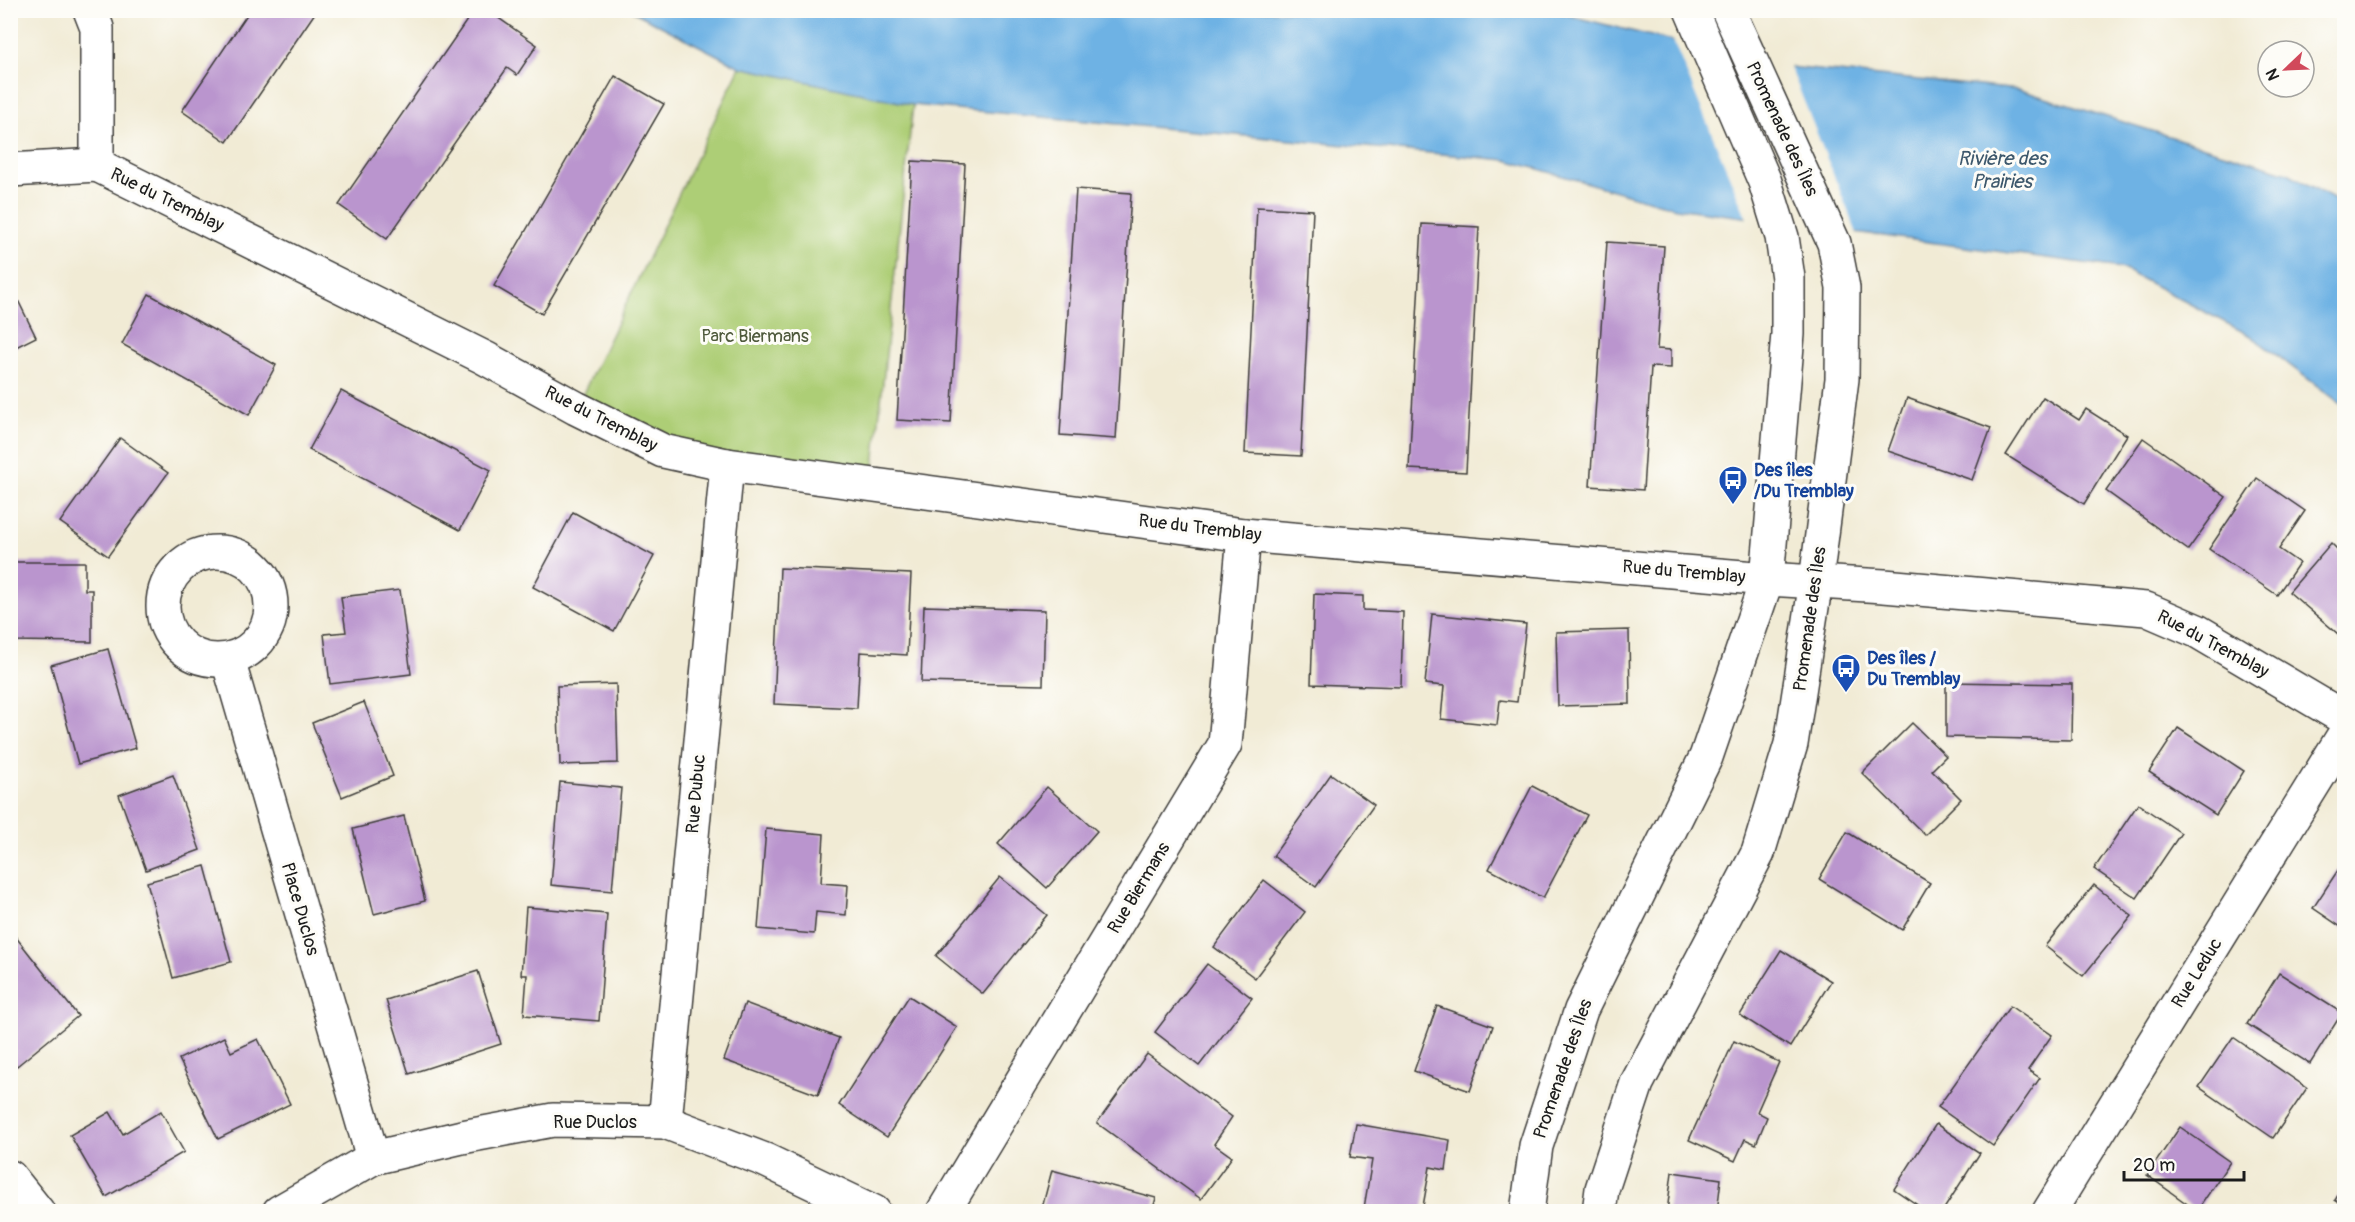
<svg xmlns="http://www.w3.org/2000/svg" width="2355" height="1222" viewBox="0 0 2355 1222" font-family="Pangolin,sans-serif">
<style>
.green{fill:#adce76;stroke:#647549;stroke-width:1.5}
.water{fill:#6eb2e4;stroke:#456780;stroke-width:1.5}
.pier{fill:#f1ebd5}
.building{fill:#ba95ce}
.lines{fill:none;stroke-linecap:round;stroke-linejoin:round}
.minor-casing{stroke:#3c3b38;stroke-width:36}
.minor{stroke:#fff;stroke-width:33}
.labels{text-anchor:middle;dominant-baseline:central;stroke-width:6;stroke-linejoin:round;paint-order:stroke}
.street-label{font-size:18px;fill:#1c1c1c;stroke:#fdfcf7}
.park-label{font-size:18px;fill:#4f5a3c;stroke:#fdfcf7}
.transit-label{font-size:18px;font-weight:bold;fill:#164399;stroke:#fdfcf7;text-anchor:start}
.water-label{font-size:20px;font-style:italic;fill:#3d586c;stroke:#fdfcf7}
</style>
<rect width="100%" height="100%" fill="#fdfcf7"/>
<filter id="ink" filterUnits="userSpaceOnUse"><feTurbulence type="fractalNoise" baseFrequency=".0167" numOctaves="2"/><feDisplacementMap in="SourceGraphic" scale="12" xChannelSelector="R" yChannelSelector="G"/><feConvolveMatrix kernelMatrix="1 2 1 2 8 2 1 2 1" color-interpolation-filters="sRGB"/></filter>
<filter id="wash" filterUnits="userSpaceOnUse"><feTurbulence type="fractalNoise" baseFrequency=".008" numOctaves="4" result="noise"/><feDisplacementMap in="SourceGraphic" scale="24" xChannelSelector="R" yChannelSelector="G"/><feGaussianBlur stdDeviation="1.35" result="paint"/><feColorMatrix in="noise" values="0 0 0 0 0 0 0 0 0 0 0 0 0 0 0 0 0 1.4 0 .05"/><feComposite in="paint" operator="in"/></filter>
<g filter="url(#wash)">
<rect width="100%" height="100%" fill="#f1ebd5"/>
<!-- green -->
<path class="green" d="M740,67l173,38 -41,379 -145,-19 -151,-57z"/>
<!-- water -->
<path class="water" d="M632,11h919l217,54 252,25 268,83 56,32v201l-93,-70 -130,-68 -445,-60 -170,-48 -593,-55 -173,-38z"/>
<!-- pier -->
<path class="pier" d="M1672,38l96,24 21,2 69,172 -110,-15z"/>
<g id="blocks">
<!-- building -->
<g class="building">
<path d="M250,10h67l-90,132 -45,-31z"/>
<path d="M474,10h13l50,35 -20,30 -10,-7 -120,171 -48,-34z"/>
<path d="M615,76l49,28 -122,210 -48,-28z"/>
<path d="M912,161l53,3 -14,259 -54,-3z"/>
<path d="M1076,189l55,4 -15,246 -56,-4z"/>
<path d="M1257,207l56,3 -12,246 -56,-3z"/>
<path d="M1422,224l57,3 -13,245 -57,-3z"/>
<path d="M1607,242l57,4 -7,103 14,1v18l-20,-1 -8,123 -53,-4z"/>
<path d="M10,284l26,53 -26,13z"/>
<path d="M149,294l127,71 -27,50 -127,-71z"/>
<path d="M341,391l150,79 -31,60 -151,-80z"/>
<path d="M2043,397l36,23 7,-11 41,26 -43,69 -78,-49z"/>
<path d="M1907,398l84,30 -19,52 -84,-29z"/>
<path d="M120,438l48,35 -60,83 -48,-34z"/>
<path d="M2143,438l83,59 -38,53 -82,-59z"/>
<path d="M2257,478l48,33 -26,38 20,14 -22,32 -68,-46z"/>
<path d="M573,512l81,44 -40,75 -81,-44z"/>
<path d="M2331,543l13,13v83l-55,-47z"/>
<path d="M10,562h75v28h7v52l-82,-1z"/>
<path d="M780,568l131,6 -4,81 -47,-3 -3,56 -83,-4z"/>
<path d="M400,590l11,84 -81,10 -6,-50 22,-2 -5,-35z"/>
<path d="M1314,594l49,2v14l40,2 -2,75 -90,-3z"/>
<path d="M924,606l121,4 -2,75 -122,-3z"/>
<path d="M1432,614l94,10 -9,78 -17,-2 -3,25 -56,-6 3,-33 -19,-2z"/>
<path d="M1629,630l1,74 -72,2 -2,-74z"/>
<path d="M108,649l28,99 -58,16 -27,-99z"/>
<path d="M1946,682l126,2 -1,56 -125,-3z"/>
<path d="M616,684l2,79 -58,2 -3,-79z"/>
<path d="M364,702l29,74 -51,21 -30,-74z"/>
<path d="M1912,723l34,33 -14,14 29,29 -36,36 -63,-62z"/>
<path d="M2178,728l66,43 -28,44 -67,-43z"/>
<path d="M1331,774l43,31 -58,82 -43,-31z"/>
<path d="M173,775l27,75 -54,20 -27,-75z"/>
<path d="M560,782l61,6 -9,103 -61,-6z"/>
<path d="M1532,786l55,29 -44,83 -54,-29z"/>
<path d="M1047,787l50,44 -50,57 -49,-44z"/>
<path d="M2138,804l43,29 -44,65 -43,-29z"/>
<path d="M404,816l21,85 -51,13 -21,-85z"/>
<path d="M766,829l58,5 -3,49 27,2 -2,30 -30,-3 -2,22 -56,-5z"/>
<path d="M1847,832l83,51 -28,47 -83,-51z"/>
<path d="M2344,861v68l-31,-21z"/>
<path d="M205,866l26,96 -58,16 -26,-96z"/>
<path d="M1000,877l47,38 -64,79 -47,-38z"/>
<path d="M1264,880l41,32 -50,66 -41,-31z"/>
<path d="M2094,885l38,31 -49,60 -38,-30z"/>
<path d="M526,907l81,7 -8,107 -75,-6 3,-40h-6z"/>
<path d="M15,936l63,80 -61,50 -7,-9v-118z"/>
<path d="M1781,950l50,31 -41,66 -50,-32z"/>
<path d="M1207,964l45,34 -53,68 -44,-34z"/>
<path d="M478,971l23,73 -92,30 -23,-74z"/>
<path d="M2279,973l63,40 -32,51 -63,-40z"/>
<path d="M909,996l48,31 -70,110 -48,-32z"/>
<path d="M745,1003l94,35 -21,57 -94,-35z"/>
<path d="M1437,1006l56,20 -23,65 -56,-20z"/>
<path d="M2010,1006l42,29 -24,35 12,8 -47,68 -55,-39z"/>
<path d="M224,1037l7,15 27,-13 32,65 -72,35 -39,-80z"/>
<path d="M2233,1037l74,51 -34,50 -74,-51z"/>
<path d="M1734,1041l45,21 -22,50 10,5 -11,27 -11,-5 -10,22 -46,-21z"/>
<path d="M1147,1054l85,63 -18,27 18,13 -31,42 -104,-76z"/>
<path d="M161,1111l23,41 -78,45 -36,-62 40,-23 13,22z"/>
<path d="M1356,1124l94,16 -4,30 -16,-3 -8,45h-36l-22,-4 8,-48 -22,-3z"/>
<path d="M1936,1124l44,29 -38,59h-14l-34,-23z"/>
<path d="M2180,1127l50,35 -33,49 -50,-36z"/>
<path d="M1052,1170l104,28 -4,14h-111z"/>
<path d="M1672,1172l49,7 -4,33h-50z"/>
<path d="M2344,1186v20l-9,-6z"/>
</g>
</g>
</g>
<g filter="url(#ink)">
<use href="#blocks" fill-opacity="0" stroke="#3c3b38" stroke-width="1.5"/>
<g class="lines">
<!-- minor casing -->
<g class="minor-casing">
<g id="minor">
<path d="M90,10l7,18v137"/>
<path d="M97,165l388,193 91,50 87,43 64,14 517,70 523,44 117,7 262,23 51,22 147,87"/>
<path d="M10,170l87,-5"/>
<circle cx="217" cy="606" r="54"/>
<path d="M228,660l145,498"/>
<path d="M665,1122l62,-657"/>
<path d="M10,1177l28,35"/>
<path d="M279,1212l94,-54 89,-21 91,-17 112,2 100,38 109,52"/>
<path d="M943,1212l282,-468 19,-209"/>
<path d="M1527,1212l9,-66 45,-136 125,-253 61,-178 21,-245v-56l-6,-41 -17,-55 -74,-172"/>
<path d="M1599,1212l3,-23 35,-106 121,-230 33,-109 25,-163 26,-202 1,-91 -9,-45 -106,-233"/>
<path d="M2049,1212l295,-477"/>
</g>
</g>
<!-- minor -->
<use href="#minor" class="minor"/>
</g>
</g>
<!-- icons -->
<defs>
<g id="bus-pin" transform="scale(1.5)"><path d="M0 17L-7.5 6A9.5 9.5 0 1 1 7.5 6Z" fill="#1a4fb4" stroke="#fdfcf7"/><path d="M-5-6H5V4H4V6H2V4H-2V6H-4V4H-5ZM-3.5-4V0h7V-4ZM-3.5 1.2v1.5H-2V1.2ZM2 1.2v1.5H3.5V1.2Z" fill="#fff"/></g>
</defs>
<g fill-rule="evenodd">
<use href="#bus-pin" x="1733" y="480"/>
<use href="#bus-pin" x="1846" y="668"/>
</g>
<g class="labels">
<!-- street labels -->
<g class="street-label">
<text transform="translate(1782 129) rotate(65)">Promenade des Îles</text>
<text transform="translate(167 200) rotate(26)">Rue du Tremblay</text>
<text transform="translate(601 419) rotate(27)">Rue du Tremblay</text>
<text transform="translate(1200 528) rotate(7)">Rue du Tremblay</text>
<text transform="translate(1684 572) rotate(5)">Rue du Tremblay</text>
<text transform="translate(1810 619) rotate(-82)">Promenade des Îles</text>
<text transform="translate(2213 644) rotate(28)">Rue du Tremblay</text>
<text transform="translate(696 794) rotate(-85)">Rue Dubuc</text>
<text transform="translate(1139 888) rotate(-59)">Rue Biermans</text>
<text transform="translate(300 909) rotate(74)">Place Duclos</text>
<text transform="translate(2197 973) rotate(-58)">Rue Leduc</text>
<text transform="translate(1563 1069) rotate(-71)">Promenade des Îles</text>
<text x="595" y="1122">Rue Duclos</text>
</g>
<!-- park labels -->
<g class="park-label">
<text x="755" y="336">Parc Biermans</text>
</g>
<!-- transit labels -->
<g class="transit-label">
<text x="1754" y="470">Des îles<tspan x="1754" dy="21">/Du Tremblay</tspan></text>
<text x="1867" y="658">Des îles /<tspan x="1867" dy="21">Du Tremblay</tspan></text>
</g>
<!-- water labels -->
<g class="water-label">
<text x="2002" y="158">Rivière des<tspan x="2002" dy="23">Prairies</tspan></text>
</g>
</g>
<!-- margin -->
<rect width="2355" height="1222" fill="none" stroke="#fdfcf7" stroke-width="36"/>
<!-- north arrow -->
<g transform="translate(2286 69) rotate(247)"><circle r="28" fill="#fdfcf7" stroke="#a3a29f" stroke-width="1.5"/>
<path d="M0-4.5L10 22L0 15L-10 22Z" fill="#d1495b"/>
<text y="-9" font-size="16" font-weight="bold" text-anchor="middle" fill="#1c1c1c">N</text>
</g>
<!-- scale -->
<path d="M2124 1171v9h120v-9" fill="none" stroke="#1c1c1c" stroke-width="3"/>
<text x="2133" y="1171" font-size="18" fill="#1c1c1c" stroke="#fdfcf7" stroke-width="4.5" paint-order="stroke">20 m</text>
</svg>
